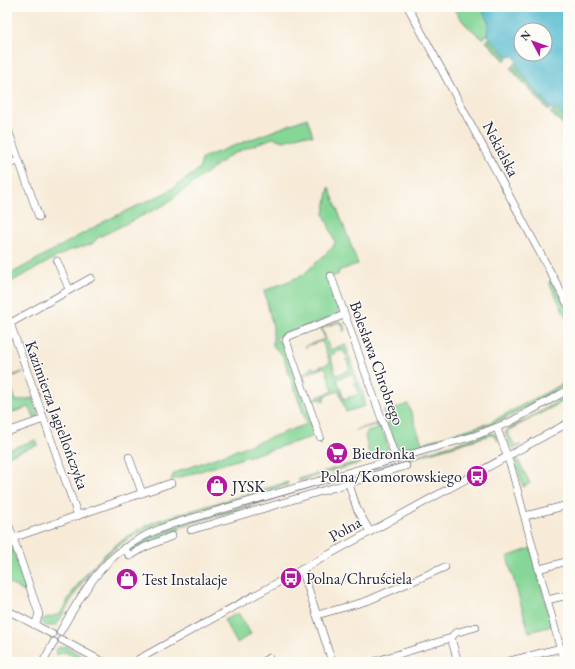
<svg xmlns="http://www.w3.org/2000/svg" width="575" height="669" viewBox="0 0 575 669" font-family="'EB Garamond',serif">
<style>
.green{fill:#86d697;stroke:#547c69}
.forest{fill:#6cb780;stroke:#476c5e}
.water{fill:#4fb8cc;stroke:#386d84;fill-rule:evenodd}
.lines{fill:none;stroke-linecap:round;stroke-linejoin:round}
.minor-casing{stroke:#424053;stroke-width:8}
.minor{stroke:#fff;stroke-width:7}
.labels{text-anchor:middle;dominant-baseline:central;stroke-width:3;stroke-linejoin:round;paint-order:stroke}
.street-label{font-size:16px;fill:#22223b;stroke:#fdfcf7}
.poi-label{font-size:16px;fill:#22223b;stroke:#fdfcf7;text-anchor:start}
</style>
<rect width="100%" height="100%" fill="#fdfcf7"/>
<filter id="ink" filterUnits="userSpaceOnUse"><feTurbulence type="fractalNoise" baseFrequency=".025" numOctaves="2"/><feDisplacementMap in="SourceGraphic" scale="8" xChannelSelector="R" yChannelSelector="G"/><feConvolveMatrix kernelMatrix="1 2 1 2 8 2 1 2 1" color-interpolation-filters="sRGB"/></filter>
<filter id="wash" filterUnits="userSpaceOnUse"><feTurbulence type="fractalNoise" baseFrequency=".012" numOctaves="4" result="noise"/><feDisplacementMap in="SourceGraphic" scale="16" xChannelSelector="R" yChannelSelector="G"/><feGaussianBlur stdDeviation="0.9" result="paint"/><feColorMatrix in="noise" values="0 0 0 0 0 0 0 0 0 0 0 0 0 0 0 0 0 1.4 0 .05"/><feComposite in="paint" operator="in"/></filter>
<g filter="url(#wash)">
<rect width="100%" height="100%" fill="#f7ebd8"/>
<!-- green -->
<g class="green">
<path d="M452,7h28c9,11 13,21 3,32l-18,-15z"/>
<path d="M307,118l6,18 -10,-1 -19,6 -11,-3 -29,11 -15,7 -65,49 -65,32 -7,7 -24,7 -61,33v-8l100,-56 60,-28 26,-18 7,-7 2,-9z"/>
<path d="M329,187l29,77 -20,7 1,3 -10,4 11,32 -1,5 -63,22 2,4 6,2 31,88 -3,6 -141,43 3,-7 133,-49 -24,-68 -10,-10v-19l-9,-36 39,-16 30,-28 2,-5 -11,-28z"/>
<path d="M552,280l16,32v9l-19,-39z"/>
<path d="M339,321l4,2 2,7 -3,1 2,-2 -4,-7 -18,6 8,22 15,-6 4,10 -3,2 -3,-6 -13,5 6,20 14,-5 -3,-10h-2l4,-4 8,23 -3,1 -2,-6 -15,5 7,20 15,-5 -3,-10h-3l5,-4 6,17 -3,1h3l1,3h-2l2,5 -19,6 -7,-21 -15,5v5l-5,-2 -8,2 -3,-9 4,7 21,-8 -8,-24 -22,8 3,8 -4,-8 7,-4 3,-5 2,3 16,-6 -8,-22 -16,5v2l-1,-2 20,-7 -4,-11z"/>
<path d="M23,372l-15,7 8,22 16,-3 6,16 -3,5 -6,-12 -22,7v-39l1,2z"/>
<path d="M568,381v3l-58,32 -20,9 -90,26 -5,-5 -12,-35 4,-2 1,2 20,-7 14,39 67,-20z"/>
<path d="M568,396v3l-61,32 8,15 6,-1 -8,4 -3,-3 -5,-13 2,-3z"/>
<path d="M376,424l4,1c4,10 9,20 7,30l-88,26 -1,-2 72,-21 -5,-22 2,-4 11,-3v-3l-3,-1 -20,5z"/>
<path d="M491,433l5,2 2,6 -4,-5 -3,-1 -139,41v-1z"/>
<path d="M36,440l2,5 -31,11v-6z"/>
<path d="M516,456l14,27 -7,4 -7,-25z"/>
<path d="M288,482l-1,3c-25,7 -50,14 -76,22 -40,12 -80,23 -111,54 -19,19 -30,42 -44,65h-9l-6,-3 1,-4 18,-5c21,-41 53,-74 96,-93z"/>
<path d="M275,497v1l-111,34 -35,18 -1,-2 35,-18z"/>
<path d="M179,528l1,2 -49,22 -1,-1 25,-15z"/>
<path d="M7,534l21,60 -21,-12z"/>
<path d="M531,548l21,78 -23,6 -22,-75z"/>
<path d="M238,613l13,21 -14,9 -13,-23z"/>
<path d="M65,646l24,14 -1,2h-5l-18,-10 -8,3 -2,-4 2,-3z"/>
</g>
<!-- forest -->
<g class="forest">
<path d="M490,37l19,20 -4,4 -19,-19z"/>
<path d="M518,61l7,17 26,31 -2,2 -39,-43z"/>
<path d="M556,107l12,13v9l-18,-16z"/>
</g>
<!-- water -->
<path class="water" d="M480,7h88v113l-12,-12 -3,2c-4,-3 -32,-37 -34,-42 -2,-5 -2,-7 -5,-12l-5,1 -22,-22 2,-14zM521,30h24v24h-24z"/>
</g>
<g filter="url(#ink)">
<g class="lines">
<!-- minor casing -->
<g class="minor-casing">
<g id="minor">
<path d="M408,7l160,298"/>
<path d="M7,127l32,90"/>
<path d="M7,164l12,-3"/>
<path d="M57,261l12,28"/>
<path d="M331,276l65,183"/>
<path d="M10,323l68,193"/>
<path d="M7,325l84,-47"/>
<path d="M497,428l14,39 53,195"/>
<path d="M7,432l37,-13"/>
<path d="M320,437l-34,-97 3,-4 55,-21"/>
<path d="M129,457l13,36"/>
<path d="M349,484l8,25 13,23"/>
<path d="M525,516l43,-11"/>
<path d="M7,520l32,94 -4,11"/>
<path d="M191,530l215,-64"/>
<path d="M13,538l158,-55"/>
<path d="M124,548l6,8 15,-9 27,-11"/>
<path d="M302,569l30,93"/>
<path d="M539,569l29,-8"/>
<path d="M547,600l21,-5"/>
<path d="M7,610l45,24"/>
<path d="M317,615l50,-14 78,-34"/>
<path d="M60,632c34,-59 53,-90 122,-111l295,-86 33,-13 58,-32"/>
<path d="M451,638l7,24"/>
<path d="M62,640l41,22"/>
<path d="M43,662l11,-20"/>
<path d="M136,662l3,-3 429,-236"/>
<path d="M262,662l7,-4"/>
<path d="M373,662l78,-24 4,-5 21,-6"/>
<path d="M506,662l55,-14"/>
</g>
</g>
<!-- minor -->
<use href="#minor" class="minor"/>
</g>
</g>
<!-- icons -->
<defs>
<g id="supermarket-disc" transform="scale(1.15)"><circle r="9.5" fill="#b5179e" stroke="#fdfcf7"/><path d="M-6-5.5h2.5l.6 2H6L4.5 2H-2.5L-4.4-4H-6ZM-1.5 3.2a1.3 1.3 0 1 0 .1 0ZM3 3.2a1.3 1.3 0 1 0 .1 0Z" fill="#fff"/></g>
<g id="bus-disc" transform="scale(1.15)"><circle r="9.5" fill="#b5179e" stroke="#fdfcf7"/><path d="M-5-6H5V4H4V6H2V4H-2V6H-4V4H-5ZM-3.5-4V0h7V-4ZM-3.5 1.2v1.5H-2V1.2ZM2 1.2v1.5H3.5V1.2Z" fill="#fff"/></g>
<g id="shop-disc" transform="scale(1.15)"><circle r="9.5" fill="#b5179e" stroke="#fdfcf7"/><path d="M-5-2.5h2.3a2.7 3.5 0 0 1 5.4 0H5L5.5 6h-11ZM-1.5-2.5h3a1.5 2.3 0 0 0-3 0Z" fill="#fff"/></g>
</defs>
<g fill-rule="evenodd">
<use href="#supermarket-disc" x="337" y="453"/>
<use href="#bus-disc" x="477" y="476"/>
<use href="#shop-disc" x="217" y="486"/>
<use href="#bus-disc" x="291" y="578"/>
<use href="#shop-disc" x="127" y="579"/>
</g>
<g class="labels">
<!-- street labels -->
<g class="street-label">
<text transform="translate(501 149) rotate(62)">Nekielska</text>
<text transform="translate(377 363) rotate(70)">Bolesława Chrobrego</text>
<text transform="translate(57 415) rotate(70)">Kazimierza Jagiellończyka</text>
<text transform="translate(345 529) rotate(-29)">Polna</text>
</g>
<!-- poi labels -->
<g class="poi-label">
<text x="352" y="453">Biedronka</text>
<text x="462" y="476" text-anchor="end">Polna/Komorowskiego</text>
<text x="232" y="486">JYSK</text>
<text x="306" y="578">Polna/Chruściela</text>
<text x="142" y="579">Test Instalacje</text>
</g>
</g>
<!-- margin -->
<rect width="575" height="669" fill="none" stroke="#fdfcf7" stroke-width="24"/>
<!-- north arrow -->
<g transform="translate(533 42) rotate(311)"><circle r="19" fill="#fdfcf7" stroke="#a5a5ac"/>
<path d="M0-3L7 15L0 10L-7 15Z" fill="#b5179e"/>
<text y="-6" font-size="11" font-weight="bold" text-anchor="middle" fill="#22223b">N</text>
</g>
</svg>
